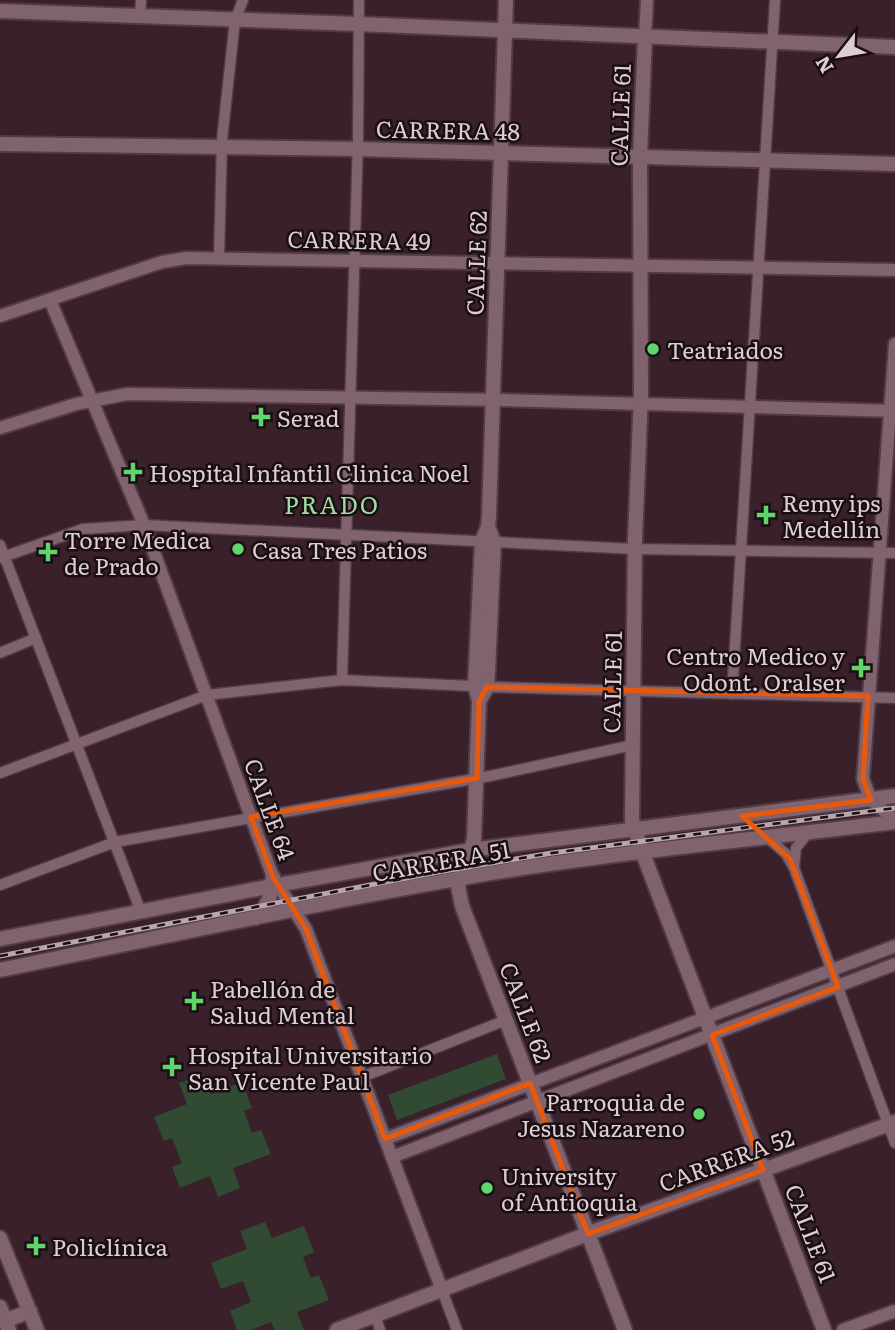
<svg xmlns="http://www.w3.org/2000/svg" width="895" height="1330" viewBox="0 0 895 1330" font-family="Literata,serif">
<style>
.green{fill:#304b32}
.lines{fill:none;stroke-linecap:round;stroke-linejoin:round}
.minor-casing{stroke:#513c45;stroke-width:13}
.tertiary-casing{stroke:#513c45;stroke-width:16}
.secondary-casing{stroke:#513c45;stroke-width:18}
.minor{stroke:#80636e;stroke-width:10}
.tertiary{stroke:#80636e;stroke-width:12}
.secondary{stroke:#80636e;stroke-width:14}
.rail-casing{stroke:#b8a6ac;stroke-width:5}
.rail{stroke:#190e12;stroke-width:2.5;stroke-dasharray:8;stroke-linecap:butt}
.marked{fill:none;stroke:#e8590c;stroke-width:5;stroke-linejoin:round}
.poi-dot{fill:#5fd56b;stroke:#190e12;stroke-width:2.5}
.labels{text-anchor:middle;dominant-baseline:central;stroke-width:5;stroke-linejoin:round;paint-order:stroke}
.street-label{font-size:23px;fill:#deced3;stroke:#190e12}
.poi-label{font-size:23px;fill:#deced3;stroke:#190e12;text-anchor:start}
.neighbourhood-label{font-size:24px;letter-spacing:2px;fill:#a0dca2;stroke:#190e12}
</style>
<rect width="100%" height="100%" fill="#39202a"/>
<!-- green -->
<g class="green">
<path d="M497,1054l9,25 -109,41 -9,-25z"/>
<path d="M203,1074l8,20 31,-12 10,26 -8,3 8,22 9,-3 10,24 -38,14 7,20 -22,9 -8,-21 -30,12 -8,-21 10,-4 -10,-25 -8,3 -10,-24 33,-13 -8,-21z"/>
<path d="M265,1222l7,16 32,-12 10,26 -11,5 8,21 8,-3 10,25 -32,12 7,18h-29l-4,-8 -20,8h-14l-7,-19 21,-9 -8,-21 -22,8 -10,-26 36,-14 -7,-18z"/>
</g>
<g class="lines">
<!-- minor casing -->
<g class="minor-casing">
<g id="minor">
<path d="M140,16l1,-16"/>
<path d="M219,258l3,-118 13,-120 8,-20"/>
<path d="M0,545l141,367"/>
<path d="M0,558l83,-29 61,-4 492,24 259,4"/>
<path d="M0,653l36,-15"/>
<path d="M342,680l16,-540 1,-140"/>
<path d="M732,694l43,-694"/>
<path d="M0,773l207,-78 135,-15 151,7 402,11"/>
<path d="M768,838l18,16 8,14 101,275"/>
<path d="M794,867l2,-19 12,-15"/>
<path d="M0,885l115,-43 375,-66 143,-31"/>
<path d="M362,1077l144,-57"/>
<path d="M442,1290l15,40"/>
<path d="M375,1315l5,15"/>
</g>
</g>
<!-- tertiary casing -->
<g class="tertiary-casing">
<g id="tertiary">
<path d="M645,36l2,-36"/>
<path d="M50,300l94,225 129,352 33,52 136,361"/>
<path d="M0,316l162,-54 25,-4 708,12"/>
<path d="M895,344l-32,435 8,21 24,20"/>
<path d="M0,428l76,-24 51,-10 376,6 392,11"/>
<path d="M385,1139l510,-193"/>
<path d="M392,1157l503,-193"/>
<path d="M843,1330l52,-19"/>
</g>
</g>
<!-- secondary casing -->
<g class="secondary-casing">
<g id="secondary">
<path d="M506,0l-17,516 -1,11 -6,14 -7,145 4,15 -5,139 -16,46 4,20 163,424"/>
<path d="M0,11l358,13 537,23"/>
<path d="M645,36l-5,120 1,238 -6,145 -3,281 10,31 182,479"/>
<path d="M0,144l358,5 537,15"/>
<path d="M479,701l8,-14 1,-16 6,-129 -6,-15"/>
<path d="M255,918c14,-11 16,-24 18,-41"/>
<path d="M0,939l272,-53 199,-36 424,-54"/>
<path d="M0,970c172,-35 343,-73 516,-101 126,-20 253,-31 379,-47"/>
<path d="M0,1238l37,92"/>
<path d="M0,1307l9,23"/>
<path d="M5,1321l25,-10"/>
<path d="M337,1330l258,-99 300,-109"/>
</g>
</g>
<!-- minor -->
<use href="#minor" class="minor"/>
<!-- tertiary -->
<use href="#tertiary" class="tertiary"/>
<!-- secondary -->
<use href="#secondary" class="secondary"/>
<!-- rail casing -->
<g class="rail-casing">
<path id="rail" d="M0,956l438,-84 114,-19 343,-45"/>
</g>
<!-- rail -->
<use href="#rail" class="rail"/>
</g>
<!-- marked area -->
<path class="marked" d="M487,687l381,9 -5,83 8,21 -129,16 48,43 48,128 -126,48 51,135 -175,64 -58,-151 -145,56 -79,-210 -33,-52 -22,-60 226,-39 2,-77z"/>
<!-- markers -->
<g class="poi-dot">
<circle cx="653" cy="349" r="7"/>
<path d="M257.5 406.5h7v7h7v7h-7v7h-7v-7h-7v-7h7z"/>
<path d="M129.5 461.5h7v7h7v7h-7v7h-7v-7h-7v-7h7z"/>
<path d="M762.5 504.5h7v7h7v7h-7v7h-7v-7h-7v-7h7z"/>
<circle cx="238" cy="549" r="7"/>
<path d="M44.5 541.5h7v7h7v7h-7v7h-7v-7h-7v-7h7z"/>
<path d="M857.5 657.5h7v7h7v7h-7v7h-7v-7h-7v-7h7z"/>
<path d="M190.5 990.5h7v7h7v7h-7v7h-7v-7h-7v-7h7z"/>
<path d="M168.5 1056.5h7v7h7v7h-7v7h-7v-7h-7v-7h7z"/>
<circle cx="699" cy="1114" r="7"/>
<circle cx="487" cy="1188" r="7"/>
<path d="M32.5 1235.5h7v7h7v7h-7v7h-7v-7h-7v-7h7z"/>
</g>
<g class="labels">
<!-- street labels -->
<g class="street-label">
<text transform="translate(619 115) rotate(-88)">CALLE 61</text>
<text transform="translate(448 129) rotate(1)">CARRERA 48</text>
<text transform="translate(359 239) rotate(1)">CARRERA 49</text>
<text transform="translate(475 263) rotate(-88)">CALLE 62</text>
<text transform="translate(611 682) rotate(-89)">CALLE 61</text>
<text transform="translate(271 809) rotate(70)">CALLE 64</text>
<text transform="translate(441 860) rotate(-10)">CARRERA 51</text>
<text transform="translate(527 1012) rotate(69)">CALLE 62</text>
<text transform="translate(726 1159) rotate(-20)">CARRERA 52</text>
<text transform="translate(812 1233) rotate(69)">CALLE 61</text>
</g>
<!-- poi labels -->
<g class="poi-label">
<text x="667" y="349">Teatriados</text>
<text x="277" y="417">Serad</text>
<text x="149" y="472">Hospital Infantil Clinica Noel</text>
<text x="782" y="502">Remy ips<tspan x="782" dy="26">Medellín</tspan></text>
<text x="64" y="539">Torre Medica<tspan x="64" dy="26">de Prado</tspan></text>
<text x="252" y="549">Casa Tres Patios</text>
<text x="845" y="655" text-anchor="end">Centro Medico y<tspan x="845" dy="26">Odont. Oralser</tspan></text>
<text x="210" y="988">Pabellón de<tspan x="210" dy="26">Salud Mental</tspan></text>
<text x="188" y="1054">Hospital Universitario<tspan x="188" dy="26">San Vicente Paul</tspan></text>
<text x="685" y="1101" text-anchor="end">Parroquia de<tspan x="685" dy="26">Jesus Nazareno</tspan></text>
<text x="501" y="1175">University<tspan x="501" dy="26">of Antioquia</tspan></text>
<text x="52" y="1246">Policlínica</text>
</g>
<!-- neighbourhood labels -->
<g class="neighbourhood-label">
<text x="332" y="503">PRADO</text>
</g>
</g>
<!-- north arrow -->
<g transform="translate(839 56) rotate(239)" stroke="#190e12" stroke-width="5" paint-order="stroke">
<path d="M0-5L12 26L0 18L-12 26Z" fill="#deced3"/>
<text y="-10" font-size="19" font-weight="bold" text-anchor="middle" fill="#deced3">N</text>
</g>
</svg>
